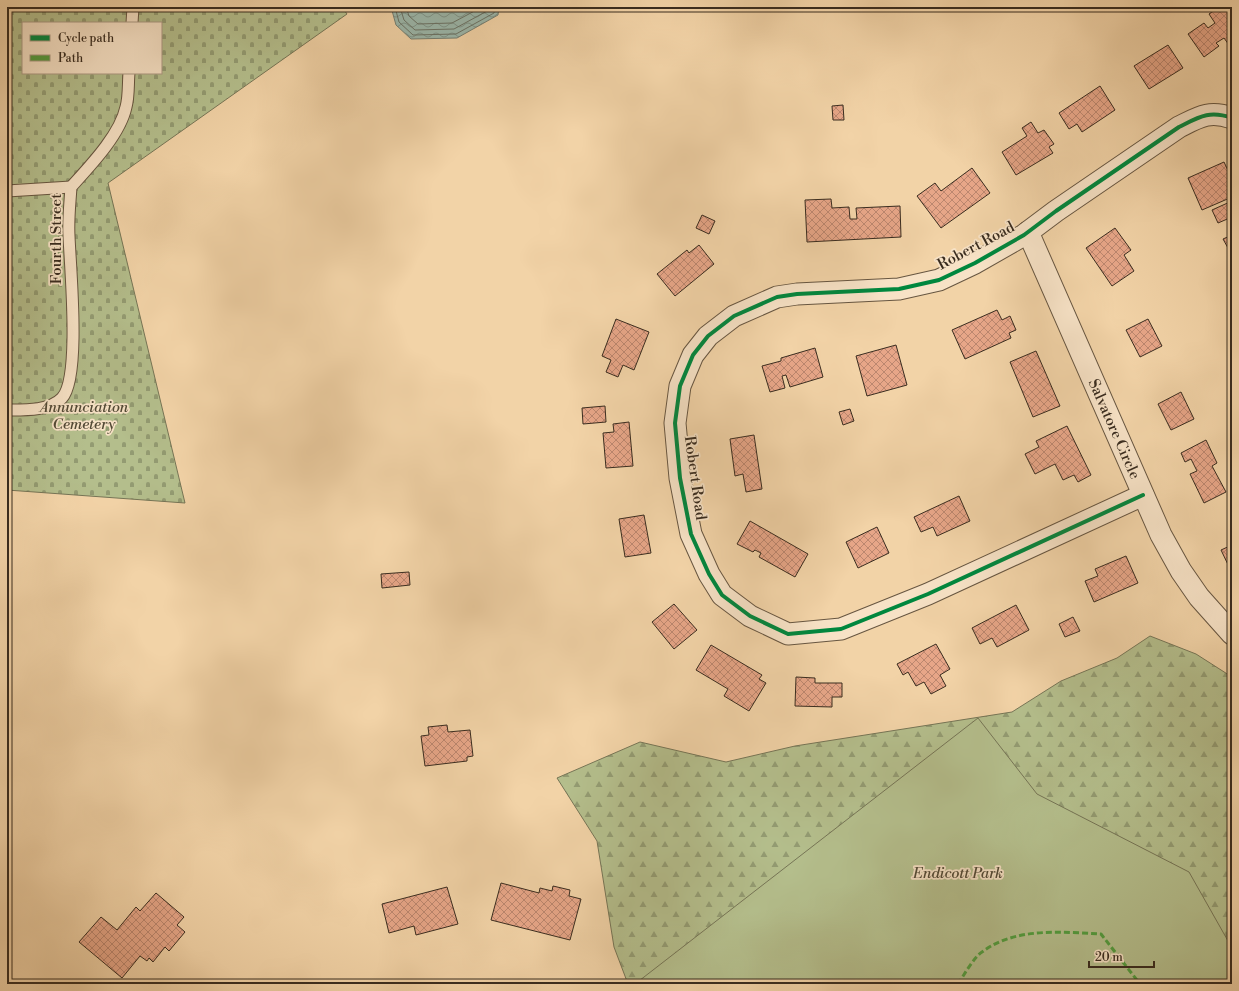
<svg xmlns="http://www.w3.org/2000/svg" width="1239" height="991" viewBox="0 0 1239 991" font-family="'Libre Bodoni',serif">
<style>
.forest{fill:url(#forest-firs);stroke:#767556}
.cemetery{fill:url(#cemetery-stones);stroke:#767556;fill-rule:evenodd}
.park{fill:#b4be8c;stroke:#767556}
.water{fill:url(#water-waves);stroke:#747f73}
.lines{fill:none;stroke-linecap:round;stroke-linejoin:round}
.shore{stroke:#6a7265;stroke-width:1}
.building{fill:url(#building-cross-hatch);stroke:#392c1f}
.service-casing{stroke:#675641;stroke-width:13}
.minor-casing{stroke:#675641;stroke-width:23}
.service{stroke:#f7e2c6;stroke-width:11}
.minor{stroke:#f7e2c6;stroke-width:21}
.quiet{stroke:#529d3f;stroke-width:3;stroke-dasharray:6 3;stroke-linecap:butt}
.cycleway-casing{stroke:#f7e2c6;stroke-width:6}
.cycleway{stroke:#00873e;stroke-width:4}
.labels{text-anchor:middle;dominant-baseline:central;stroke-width:3.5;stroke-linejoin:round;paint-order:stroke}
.street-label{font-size:15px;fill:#392c1f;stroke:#f7e2c6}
.park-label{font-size:15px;font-style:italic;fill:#524935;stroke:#f7e2c6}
</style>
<defs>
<pattern id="forest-firs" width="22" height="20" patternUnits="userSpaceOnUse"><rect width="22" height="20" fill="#b4be8c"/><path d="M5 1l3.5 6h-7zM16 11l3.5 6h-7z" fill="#939b72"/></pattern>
<pattern id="cemetery-stones" width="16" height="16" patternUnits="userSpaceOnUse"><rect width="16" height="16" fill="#b4be8c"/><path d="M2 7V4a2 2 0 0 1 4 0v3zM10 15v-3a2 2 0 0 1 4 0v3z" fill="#939b72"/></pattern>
<pattern id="water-waves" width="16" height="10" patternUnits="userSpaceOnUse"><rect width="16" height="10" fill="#9bb7ab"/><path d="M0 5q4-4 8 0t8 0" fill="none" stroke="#7f958b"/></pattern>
<pattern id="building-cross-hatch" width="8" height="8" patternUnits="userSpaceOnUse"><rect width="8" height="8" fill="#e7a688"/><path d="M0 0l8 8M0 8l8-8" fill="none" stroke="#bc876f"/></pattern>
</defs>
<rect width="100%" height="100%" fill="#f2d3a7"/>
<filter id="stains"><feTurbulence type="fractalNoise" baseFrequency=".005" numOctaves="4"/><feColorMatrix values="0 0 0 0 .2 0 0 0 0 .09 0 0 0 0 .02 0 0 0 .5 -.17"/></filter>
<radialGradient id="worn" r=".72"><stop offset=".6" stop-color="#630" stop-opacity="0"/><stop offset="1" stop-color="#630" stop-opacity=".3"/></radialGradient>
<!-- forest -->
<path class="forest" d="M1150,636l46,18 36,23v307h-604l-14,-37 -17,-106 -40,-63 83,-36 86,20 69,-16 217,-34 49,-31 56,-23z"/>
<!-- cemetery -->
<path class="cemetery" d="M7,7h335l5,7 -239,169 77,320 -178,-13zM23,23h138v50h-138z"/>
<!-- park -->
<path class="park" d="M978,718l59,76 152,78 43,76v36h-597z"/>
<!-- water -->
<path class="water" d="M391,7h108l-1,8 -41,23 -46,1 -15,-14z"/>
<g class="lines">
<!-- shore -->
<g class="shore">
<path d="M395,7l4,15 14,13 43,-1 38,-21 1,-6"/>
<path d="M400,7l4,13 11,10 39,-1 35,-19 1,-3"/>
<path d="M406,7l3,9 9,8 34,-1 30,-16"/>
</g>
</g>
<!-- building -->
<g class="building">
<path d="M1219,7h4l5,6 4,-3v33l-3,2 -5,-7 -8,5 3,3 -15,11 -16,-23 16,-11 4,5 7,-5 -6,-9z"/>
<path d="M1168,45l15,23 -34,21 -15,-23z"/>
<path d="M1100,86l15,24 -33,22 -5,-8 -8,5 -10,-16z"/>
<path d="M843,105l1,15h-11l-1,-14z"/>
<path d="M1031,122l7,11 6,-3 10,14 -5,3 4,6 -37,22 -14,-23 25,-16 -5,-8z"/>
<path d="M1224,162l8,17v18l-30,13 -14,-32z"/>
<path d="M972,168l18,25 -49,35 -24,-32 18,-13 6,8z"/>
<path d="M831,199l1,9 17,-1 1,12h7l-1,-11 44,-2 1,31 -94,5 -2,-42z"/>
<path d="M1232,201v16l-14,6 -6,-13z"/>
<path d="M702,215l13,6 -6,13 -13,-6z"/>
<path d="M1115,228l16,22 -7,5 10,16 -22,15 -26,-38z"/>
<path d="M1232,235v11l-4,2 -5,-9z"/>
<path d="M699,245l15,19 -39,32 -18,-22 30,-24 2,3z"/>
<path d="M997,310l5,10 8,-4 6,14 -7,3 2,5 -46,21 -13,-29z"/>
<path d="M616,319l33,13 -15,38 -11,-5 -5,12 -12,-5 5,-12 -9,-4z"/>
<path d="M1148,319l14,27 -22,11 -14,-27z"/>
<path d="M896,345l11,40 -40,11 -11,-40z"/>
<path d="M815,348l8,29 -33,10 -4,-12 -4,1 3,12 -15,4 -8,-26 19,-5v-3z"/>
<path d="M1036,351l24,55 -27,11 -23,-55z"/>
<path d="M1181,392l13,27 -23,11 -13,-26z"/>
<path d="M605,406l1,16 -23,2 -1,-16z"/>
<path d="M850,409l4,12 -11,4 -4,-13z"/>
<path d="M629,422l4,44 -27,2 -3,-35 11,-1 -1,-8z"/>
<path d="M1067,426l24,49 -13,7 -4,-7 -11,5 -8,-16 -20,10 -10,-20 14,-7 -3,-6z"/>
<path d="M754,435l8,54 -16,3 -3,-18 -8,2 -5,-37z"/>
<path d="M1206,440l11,23 -5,3 14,26 -22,11 -14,-29 7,-3 -6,-12 -6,3 -4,-9z"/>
<path d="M959,496l11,25 -33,15 -4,-9 -12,5 -7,-15z"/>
<path d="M644,515l7,38 -26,4 -6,-38z"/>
<path d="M750,521l58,33 -13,23 -36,-20 2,-4 -6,-3 -2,2 -16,-8z"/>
<path d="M877,527l12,26 -31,15 -12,-26z"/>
<path d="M1232,545v28l-11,-23z"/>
<path d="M1126,556l12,27 -44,19 -9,-21 13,-5 -3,-7z"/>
<path d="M409,572l1,13 -28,3 -1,-14z"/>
<path d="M674,604l23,26 -23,19 -22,-27z"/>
<path d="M1016,605l13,25 -32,17 -5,-9 -12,6 -8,-16z"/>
<path d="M1073,617l7,14 -15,6 -6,-13z"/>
<path d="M936,644l14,25 -10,6 6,11 -15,8 -7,-12 -8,4 -8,-14 -5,3 -6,-11z"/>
<path d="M711,645l51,30 -3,4 7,4 -17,28 -25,-15 4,-7 -32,-19z"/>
<path d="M796,677l19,1v5h27v14h-10v10l-37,-1z"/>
<path d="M447,725l1,7 22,-2 3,26 -6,1v4l-42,5 -4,-30 8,-1 -1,-8z"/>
<path d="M501,883l38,10 1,-5 12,3 1,-5 17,4 -1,6 12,3 -11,41 -79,-20z"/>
<path d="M447,887l11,37 -42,11 -2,-9 -25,7 -7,-29z"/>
<path d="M156,893l28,24 -7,8 8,7 -16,19 -4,-4 -12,15 -4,-4 -2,3 -7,-5 -18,22 -43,-36 22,-25 16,13 19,-23 4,4z"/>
</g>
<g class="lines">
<!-- service casing -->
<g class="service-casing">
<g id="service">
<path d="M132,23l1,-16"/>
<path d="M7,191l64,-4"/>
<path d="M7,410c17,0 43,1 55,-12 19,-20 8,-132 7,-162 -1,-16 1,-33 2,-49 19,-21 49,-52 55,-80 3,-11 2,-23 3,-34"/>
</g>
</g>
<!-- minor casing -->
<g class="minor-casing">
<g id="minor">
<path id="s1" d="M1028,232l133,303 20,36 18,26 33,37"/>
<path d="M1143,495l-215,99 -87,35 -53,5 -38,-18 -28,-21 -13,-21 -18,-40 -11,-56 -5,-55 5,-37 13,-31 15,-19 26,-20 43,-19 20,-3 102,-5 40,-9 36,-17 49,-28 32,-24 123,-84c20,-10 30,-17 53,-9"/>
</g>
</g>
<!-- service -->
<use href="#service" class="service"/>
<!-- minor -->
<use href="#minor" class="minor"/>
<!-- quiet -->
<path class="quiet" d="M958,984c6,-9 16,-27 24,-32 33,-25 80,-20 119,-18l39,50"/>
<!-- cycleway casing -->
<g class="cycleway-casing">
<path id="cycleway" d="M1143,495l-215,99 -87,35 -53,5 -38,-18 -28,-21 -13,-21 -18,-40 -11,-56 -5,-55 5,-37 13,-31 15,-19 26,-20 43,-19 20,-3 102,-5 40,-9 36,-17 49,-28 32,-24 123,-84c20,-10 30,-17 53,-9"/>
</g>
<!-- cycleway -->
<use href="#cycleway" class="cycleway"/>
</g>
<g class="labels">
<!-- street labels -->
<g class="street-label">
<text transform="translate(56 239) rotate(-90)">Fourth Street</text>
<text transform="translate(976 246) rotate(-28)">Robert Road</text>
<text stroke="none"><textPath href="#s1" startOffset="215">Salvatore Circle</textPath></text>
<text transform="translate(695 478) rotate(82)">Robert Road</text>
</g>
<!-- park labels -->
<g class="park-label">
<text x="84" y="407">Annunciation<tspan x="84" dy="17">Cemetery</tspan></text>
<text x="958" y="873">Endicott Park</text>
</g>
</g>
<!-- margin -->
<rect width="1239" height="991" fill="none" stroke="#f2d3a7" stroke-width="24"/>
<rect x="8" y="8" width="1223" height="975" fill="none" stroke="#392c1f" stroke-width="2"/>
<rect x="12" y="12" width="1215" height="967" fill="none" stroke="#392c1f"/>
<!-- legend -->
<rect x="22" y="22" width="140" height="52" fill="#f7e2c6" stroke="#ab9983"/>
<rect x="30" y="35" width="20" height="6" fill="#00873e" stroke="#ab9983"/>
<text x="58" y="42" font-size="12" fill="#392c1f">Cycle path</text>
<rect x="30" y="55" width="20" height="6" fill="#529d3f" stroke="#ab9983"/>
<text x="58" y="62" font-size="12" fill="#392c1f">Path</text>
<!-- scale -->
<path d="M1089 961v6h65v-6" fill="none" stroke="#392c1f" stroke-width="2"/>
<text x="1095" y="961" font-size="12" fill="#392c1f" stroke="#f7e2c6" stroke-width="3" paint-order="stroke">20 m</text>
<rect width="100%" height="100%" filter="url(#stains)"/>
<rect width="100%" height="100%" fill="url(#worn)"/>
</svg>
